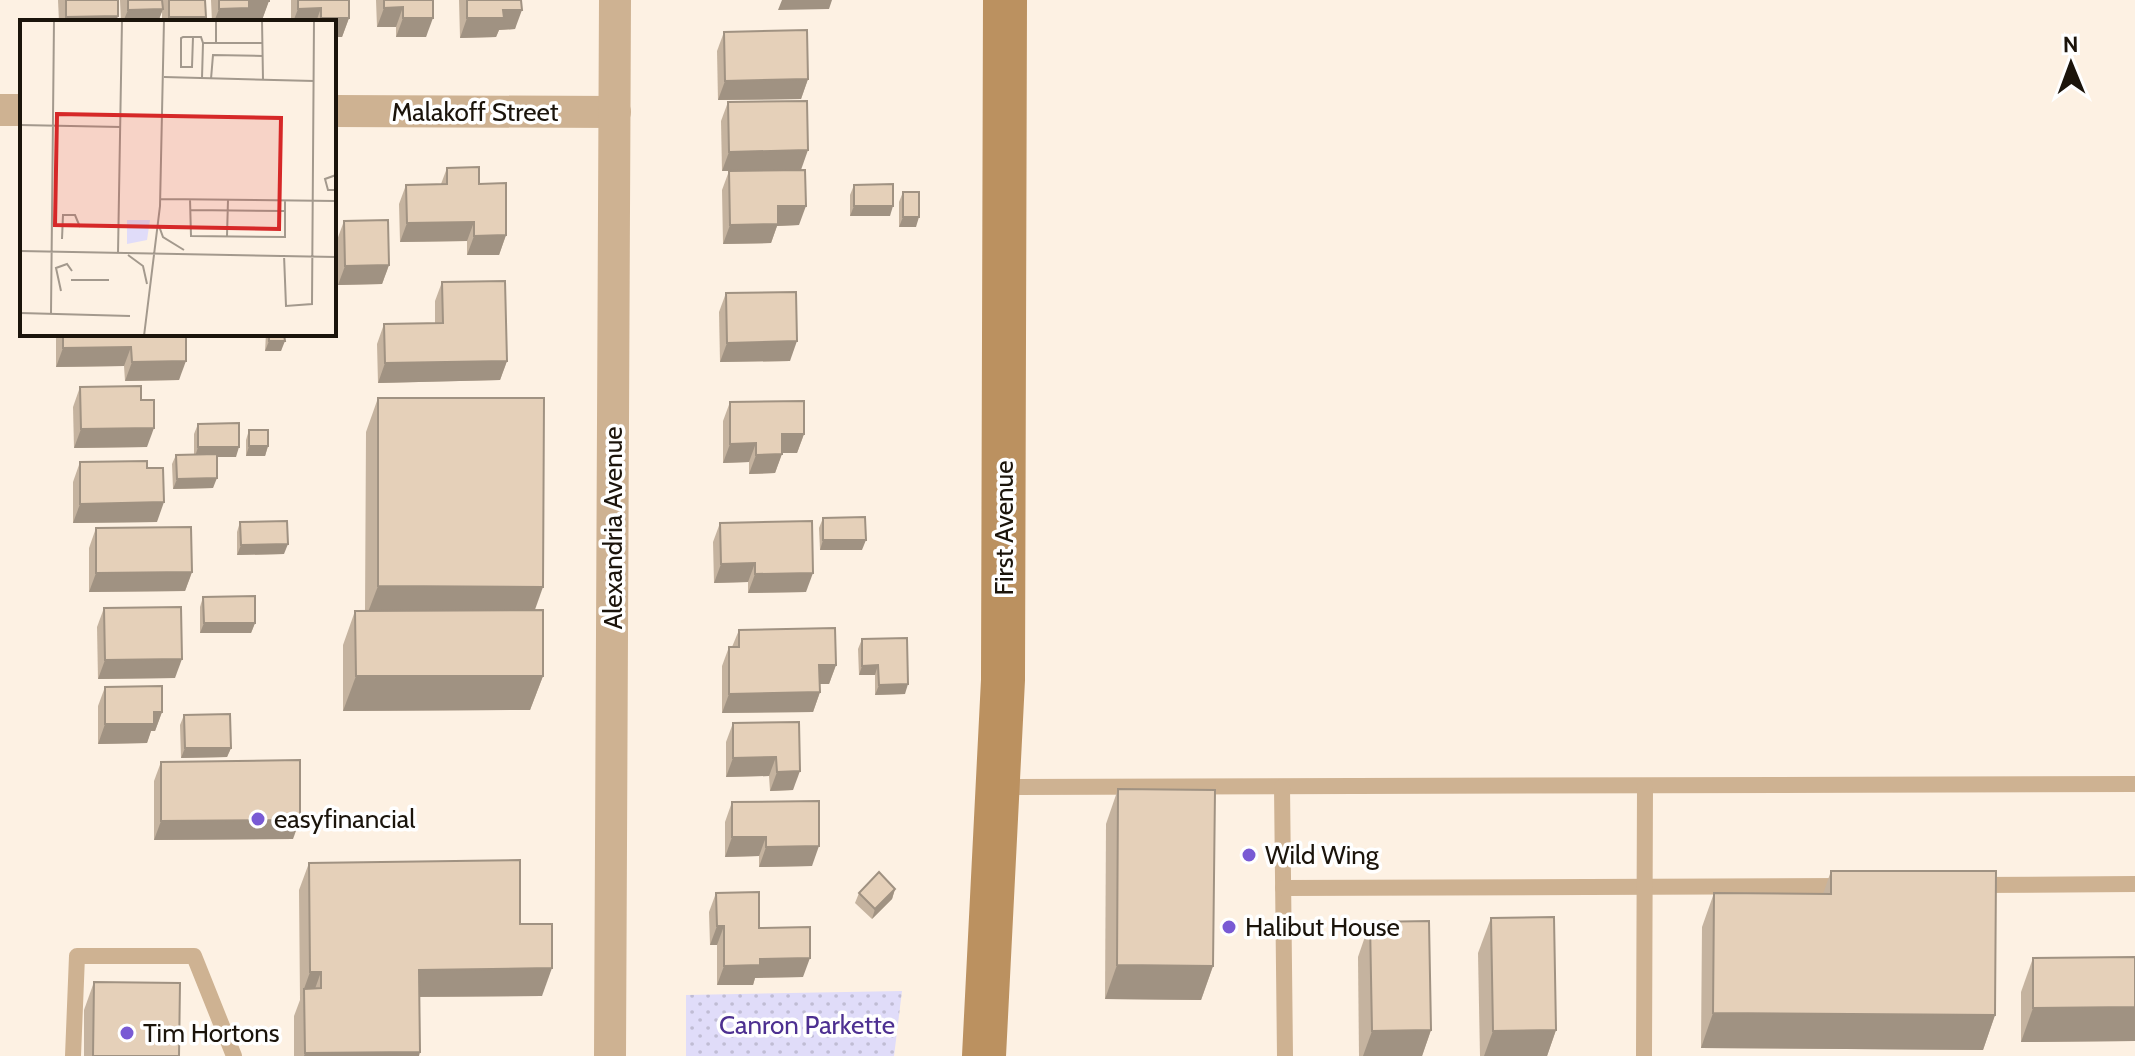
<svg xmlns="http://www.w3.org/2000/svg" width="2135" height="1056" viewBox="0 0 2135 1056" font-family="Cabin,sans-serif">
<style>
.park{fill:url(#park-dots)}
.lines{fill:none;stroke-linecap:round;stroke-linejoin:round}
.service{stroke:#ceb292;stroke-width:16}
.minor{stroke:#ceb292;stroke-width:32}
.secondary{stroke:#bb9160;stroke-width:44}
.wall{fill:#c5b39f}
.shaded-wall{fill:#a09282}
.building{fill:#e5d0b9;stroke:#a09282;stroke-width:2}
.poi-dot{fill:#795ad4;stroke:#fff;stroke-width:3}
.labels{text-anchor:middle;dominant-baseline:central;stroke-width:7;stroke-linejoin:round;paint-order:stroke}
.street-label{font-size:26px;fill:#1b140b;stroke:#fff}
.poi-label{font-size:26px;fill:#1b140b;stroke:#fff;text-anchor:start}
.park-label{font-size:26px;fill:#4d3091;stroke:#fff}
.inset-road{fill:none;stroke:#a3998d;stroke-width:2}
.view{fill:#d62828;fill-opacity:0.15;stroke:#d62828;stroke-width:4}
.inset-edge{fill:none;stroke:#1b140b;stroke-width:4}
</style>
<defs>
<pattern id="park-dots" width="8" height="8" patternUnits="userSpaceOnUse" patternTransform="scale(2)"><rect width="8" height="8" fill="#e0dcf9"/><path d="M2 2h.1M6 6h.1" fill="none" stroke="#c0bcd4" stroke-width="1.8" stroke-linecap="round"/></pattern>
</defs>
<rect width="100%" height="100%" fill="#fdf1e3"/>
<!-- park -->
<path class="park" d="M902,991l-8,65h-208v-61z"/>
<g class="lines">
<!-- service -->
<g class="service">
<path d="M1000,787l1135,-3"/>
<path d="M1282,787l3,269"/>
<path d="M1976,885l159,-1"/>
<path d="M1283,888l562,-2"/>
<path d="M73,1056l4,-100h117l40,100"/>
<path d="M1644,1056l1,-270"/>
</g>
<!-- minor -->
<g class="minor">
<path d="M0,110h22"/>
<path d="M334,111l281,1"/>
<path d="M610,1056l5,-1056"/>
</g>
<!-- secondary -->
<path class="secondary" d="M984,1056l19,-376 2,-680"/>
</g>
<!-- wall -->
<g class="wall">
<path d="M58,0h60l-2,22h-57z"/>
<path d="M120,0h85l-1,22h-42v-11l-4,11h-37z"/>
<path d="M211,0h58l-7,20 -18,1v1h-32z"/>
<path d="M291,0h58v18l-7,19h-8v-15h-43z"/>
<path d="M376,0h57l-7,37h-30v-10h-19z"/>
<path d="M459,0h62l-6,29 -16,1 -3,7 -36,1z"/>
<path d="M724,32l84,47 -7,20 -83,1 -1,-49z"/>
<path d="M728,102l73,68 -79,1 -1,-50z"/>
<path d="M447,168l32,16 27,51 -7,20h-32v-14l-67,1 -1,-38 7,-19 35,-1z"/>
<path d="M729,171l70,54 -22,1 -6,17 -48,1 -1,-54z"/>
<path d="M854,185l36,31h-40v-21z"/>
<path d="M903,192l13,35h-17v-25z"/>
<path d="M344,221l45,44 -7,19 -44,1 -1,-45z"/>
<path d="M442,282l65,79 -7,19 -122,3 -1,-39 7,-20h51v-23z"/>
<path d="M726,293l64,68 -70,1 -1,-50z"/>
<path d="M56,334h130l-7,46 -54,1 -1,-15 -68,1z"/>
<path d="M266,334h18l-3,17h-16z"/>
<path d="M80,387l61,13 6,47 -73,1 -1,-41z"/>
<path d="M378,398l157,212 8,66 -13,34 -187,1v-66l12,-34h10l1,-179z"/>
<path d="M730,402l74,32 -7,19h-15l-7,20 -26,1v-12l-26,1v-42z"/>
<path d="M198,424l38,33h-19l-4,31 -40,1 -1,-25 4,-9 18,-1v-20z"/>
<path d="M249,430l19,16 -3,10h-19v-16z"/>
<path d="M80,462l67,6 10,54 -84,1v-41z"/>
<path d="M823,518l39,32h-42l-1,-22z"/>
<path d="M240,522l44,32 -47,1v-23z"/>
<path d="M720,523l86,69 -58,1v-11l-34,1 -1,-41z"/>
<path d="M96,528l96,44 -7,19 -96,1v-44z"/>
<path d="M203,597l52,26 -4,10h-51v-26z"/>
<path d="M104,608l71,70 -77,1 -1,-52z"/>
<path d="M739,630l97,35 -7,19h-10l1,8 -7,20 -91,1v-47l7,-19h3z"/>
<path d="M862,639l43,55 -30,1v-20h-16l-1,-26z"/>
<path d="M105,687l57,25 -7,19h-4l-4,12 -49,1v-38z"/>
<path d="M184,715l47,33 -4,9 -46,1 -1,-33z"/>
<path d="M799,722l-6,68 -23,1 -1,-15 -43,1v-35l7,-19z"/>
<path d="M161,762l132,77 -139,1v-59z"/>
<path d="M1118,789l95,177 -12,34 -96,-1 1,-175z"/>
<path d="M732,802l80,64 -53,1v-11l-34,1v-35z"/>
<path d="M309,863l211,61 22,72 -122,1 -1,59h-125v-40l6,-16 -1,-110z"/>
<path d="M1831,871l164,144 -12,35 -282,-2 1,-121 12,-34 109,1z"/>
<path d="M895,889l-3,10 -20,20 -17,-16 4,-10z"/>
<path d="M716,893l43,35 44,49 -48,1 -2,7h-36v-40h-7l-1,-33z"/>
<path d="M1491,918l65,112 -9,26h-67l-2,-103z"/>
<path d="M1370,922l61,108 -9,26h-63l-1,-99z"/>
<path d="M2135,957v84l-114,1v-50l12,-34z"/>
<path d="M94,982l85,74h-95v-46z"/>
</g>
<!-- shaded-wall -->
<g class="shaded-wall">
<path d="M782,0h50l-3,9 -51,1z"/>
<path d="M249,1h20l-7,19 -18,1v1h-30l5,-13z"/>
<path d="M403,7l-7,20h-19l7,-19z"/>
<path d="M321,8l-5,14h-23l5,-13z"/>
<path d="M163,9l-5,13h-35l5,-12z"/>
<path d="M503,10h19l-7,19 -16,1 -3,7 -36,1 7,-20z"/>
<path d="M118,16l-2,6h-52l2,-5z"/>
<path d="M169,17h37l-2,5h-37z"/>
<path d="M321,18h28l-7,19h-8v-15h-14z"/>
<path d="M403,18h30l-7,19h-30z"/>
<path d="M808,79l-7,20 -83,1 7,-19z"/>
<path d="M808,150l-7,20 -79,1 7,-19z"/>
<path d="M778,206h28l-7,19 -22,1 -6,17 -48,1 7,-19z"/>
<path d="M854,206h39l-3,10h-40z"/>
<path d="M903,217h16l-3,10h-17z"/>
<path d="M474,222l-7,19 -67,1 7,-19z"/>
<path d="M506,235l-7,20h-32l7,-19z"/>
<path d="M389,265l-7,19 -44,1 7,-19z"/>
<path d="M269,341h16l-4,10h-16z"/>
<path d="M797,341l-7,20 -70,1 7,-19z"/>
<path d="M131,347l-7,19 -68,1 7,-19z"/>
<path d="M186,361l-7,19 -54,1 7,-19z"/>
<path d="M507,361l-7,19 -122,3 7,-20z"/>
<path d="M154,428l-7,19 -73,1 7,-19z"/>
<path d="M782,434h22l-7,19h-22z"/>
<path d="M756,443l-7,19 -26,1 7,-19z"/>
<path d="M249,446h19l-3,10h-19z"/>
<path d="M198,447h41l-3,10h-41z"/>
<path d="M782,454l-7,19 -26,1 7,-19z"/>
<path d="M217,478l-4,10 -40,1 4,-10z"/>
<path d="M164,502l-7,20 -84,1 7,-19z"/>
<path d="M823,540h43l-4,10h-42z"/>
<path d="M288,544l-4,10 -47,1 4,-10z"/>
<path d="M755,563l-7,19 -34,1 7,-19z"/>
<path d="M192,572l-7,19 -96,1 7,-19z"/>
<path d="M813,573l-7,19 -58,1 7,-19z"/>
<path d="M378,586l165,1 -12,34 -166,-1z"/>
<path d="M204,623h51l-4,10h-51z"/>
<path d="M182,659l-7,19 -77,1 7,-19z"/>
<path d="M819,665h17l-7,19h-17z"/>
<path d="M878,665l-3,10h-16l3,-9z"/>
<path d="M356,676h187l-13,34 -187,1z"/>
<path d="M908,684l-3,10 -30,1 4,-10z"/>
<path d="M820,692l-7,20 -91,1 7,-19z"/>
<path d="M154,712h8l-7,19h-4l-4,12 -49,1 7,-20z"/>
<path d="M185,748h46l-4,9 -46,1z"/>
<path d="M776,757l-7,19 -43,1 7,-19z"/>
<path d="M800,771l-7,19 -23,1 7,-19z"/>
<path d="M300,820l-7,19 -139,1 7,-19z"/>
<path d="M732,837h34l-7,19 -34,1z"/>
<path d="M819,846l-7,20 -53,1 7,-20z"/>
<path d="M895,889l-3,10 -20,20 3,-10z"/>
<path d="M717,926h7l-7,19h-7z"/>
<path d="M810,958l-7,19 -48,1 -2,7h-36l7,-19 36,-7z"/>
<path d="M1117,965l96,1 -12,34 -96,-1z"/>
<path d="M552,968l-10,28 -133,1 10,-27z"/>
<path d="M310,972h11l-10,28 -7,-11 -4,11z"/>
<path d="M2135,1007v34l-114,1 12,-34z"/>
<path d="M1713,1013l282,2 -12,35 -282,-2z"/>
<path d="M1431,1030l-9,26h-59l9,-25z"/>
<path d="M1556,1030l-9,26h-63l9,-25z"/>
<path d="M420,1052l-1,4h-115l1,-3z"/>
</g>
<!-- building -->
<g class="building">
<path d="M66,0h52v16l-52,1z"/>
<path d="M128,0h34l1,9 -35,1z"/>
<path d="M169,0h36l1,17h-37z"/>
<path d="M219,0h50v1h-20v7l-30,1z"/>
<path d="M298,0h51v18h-28v-10l-23,1z"/>
<path d="M384,0h49v18h-30v-11l-19,1z"/>
<path d="M467,0h54l1,10h-19l1,8h-37z"/>
<path d="M807,30l1,49 -83,2 -1,-49z"/>
<path d="M807,101l1,49 -79,2 -1,-50z"/>
<path d="M479,167v17l27,-1v52l-32,1v-14l-67,1 -1,-38 41,-1v-16z"/>
<path d="M805,170l1,36h-28v18l-48,1 -1,-54z"/>
<path d="M893,184v22h-39v-21z"/>
<rect x="903" y="192" width="16" height="25"/>
<path d="M388,220l1,45 -44,1 -1,-45z"/>
<path d="M505,281l2,80 -122,2 -1,-39 59,-1 -1,-41z"/>
<path d="M796,292l1,49 -70,2 -1,-50z"/>
<path d="M63,334h123v27l-54,1 -1,-15 -68,1z"/>
<path d="M269,334h15l1,7h-16z"/>
<path d="M141,386v14h13v28l-73,1 -1,-42z"/>
<path d="M378,398h166l-1,189 -165,-1z"/>
<path d="M804,401v33h-22v20l-26,1v-12l-26,1v-42z"/>
<path d="M239,423v24h-41v-23z"/>
<rect x="249" y="430" width="19" height="16"/>
<path d="M217,454v24l-40,1 -1,-24z"/>
<path d="M147,461v7h16l1,34 -84,2v-42z"/>
<path d="M865,517l1,23h-43v-22z"/>
<path d="M287,521l1,23 -47,1 -1,-23z"/>
<path d="M812,521l1,52 -58,1v-11l-34,1 -1,-41z"/>
<path d="M191,527l1,45 -96,1v-45z"/>
<path d="M255,596v27h-51l-1,-26z"/>
<path d="M181,607l1,52 -77,1 -1,-52z"/>
<path d="M543,610v66h-187l-1,-65z"/>
<path d="M835,628l1,37h-17l1,27 -91,2v-47h10v-17z"/>
<path d="M907,638l1,46 -29,1 -1,-20 -16,1v-27z"/>
<path d="M162,686v26h-8v12h-49v-37z"/>
<path d="M230,714l1,34h-46l-1,-33z"/>
<path d="M799,722l1,49 -23,1 -1,-15 -43,1v-35z"/>
<path d="M300,760v60l-139,1v-59z"/>
<path d="M1118,789l97,1 -2,176 -96,-1z"/>
<path d="M819,801v45l-53,1v-10h-34v-35z"/>
<path d="M520,860v64h32v44l-133,2 1,82 -115,1 -1,-64 17,-1v-16h-11l-1,-109z"/>
<path d="M1831,871h165l-1,144 -282,-2 1,-120 117,1z"/>
<path d="M879,872l16,17 -20,20 -16,-16z"/>
<path d="M759,892v36l51,-1v31l-50,1v6l-36,1v-40h-7l-1,-33z"/>
<path d="M1554,917l2,113 -63,1 -2,-113z"/>
<path d="M1429,921l2,109 -59,1 -2,-109z"/>
<path d="M2135,957v50l-102,1v-50z"/>
<path d="M94,982l86,1 -1,73h-86z"/>
</g>
<!-- markers -->
<g class="poi-dot">
<circle cx="258" cy="819" r="8"/>
<circle cx="1249" cy="855" r="8"/>
<circle cx="1229" cy="927" r="8"/>
<circle cx="127" cy="1033" r="8"/>
</g>
<g class="labels">
<!-- street labels -->
<g class="street-label">
<text x="475" y="112">Malakoff Street</text>
<text transform="translate(613 528) rotate(-90)">Alexandria Avenue</text>
<text transform="translate(1004 528) rotate(-90)">First Avenue</text>
</g>
<!-- poi labels -->
<g class="poi-label">
<text x="274" y="819">easyfinancial</text>
<text x="1265" y="855">Wild Wing</text>
<text x="1245" y="927">Halibut House</text>
<text x="143" y="1033">Tim Hortons</text>
</g>
<!-- park labels -->
<g class="park-label">
<text x="807" y="1025">Canron Parkette</text>
</g>
</g>
<!-- overview -->
<g transform="translate(20 20)">
<rect width="316" height="316" fill="#fdf1e3"/>
<path d="M107,200h23l-3,20 -20,4z" fill="#e0dcf9"/>
<path class="inset-road" d="M196,0v23h47M242,0l1,60M173,17l-1,30h-11v-29l2,-1h18l2,6M144,57l150,4M182,58l1,-35h13M191,59l2,-24 50,1M0,105l101,2M316,155l-11,4 3,11h8M140,179l176,2M170,179l1,37 94,1v-36M170,190l95,1M139,206l4,11 21,13M207,216l1,-36M42,219l1,-24h12l5,12M0,231l316,6M98,233l4,-233M108,235l15,11 4,18M264,235l2,51 26,-2 2,-284M51,260h38M41,271l-5,-23 11,-4 5,7M0,293l110,3M31,294l3,-294M124,316l16,-130 4,-186"/>
<path class="view" d="M37,94l224,4 -2,111 -224,-4z"/>
<rect width="316" height="316" class="inset-edge"/>
</g>
<!-- north arrow -->
<g transform="translate(2071 64) rotate(359)" stroke="#ffffff" stroke-width="6" paint-order="stroke">
<path d="M0-6L14 30L0 20L-14 30Z" fill="#1b140b"/>
<text y="-12" font-size="22" font-weight="bold" text-anchor="middle" fill="#1b140b">N</text>
</g>
</svg>
